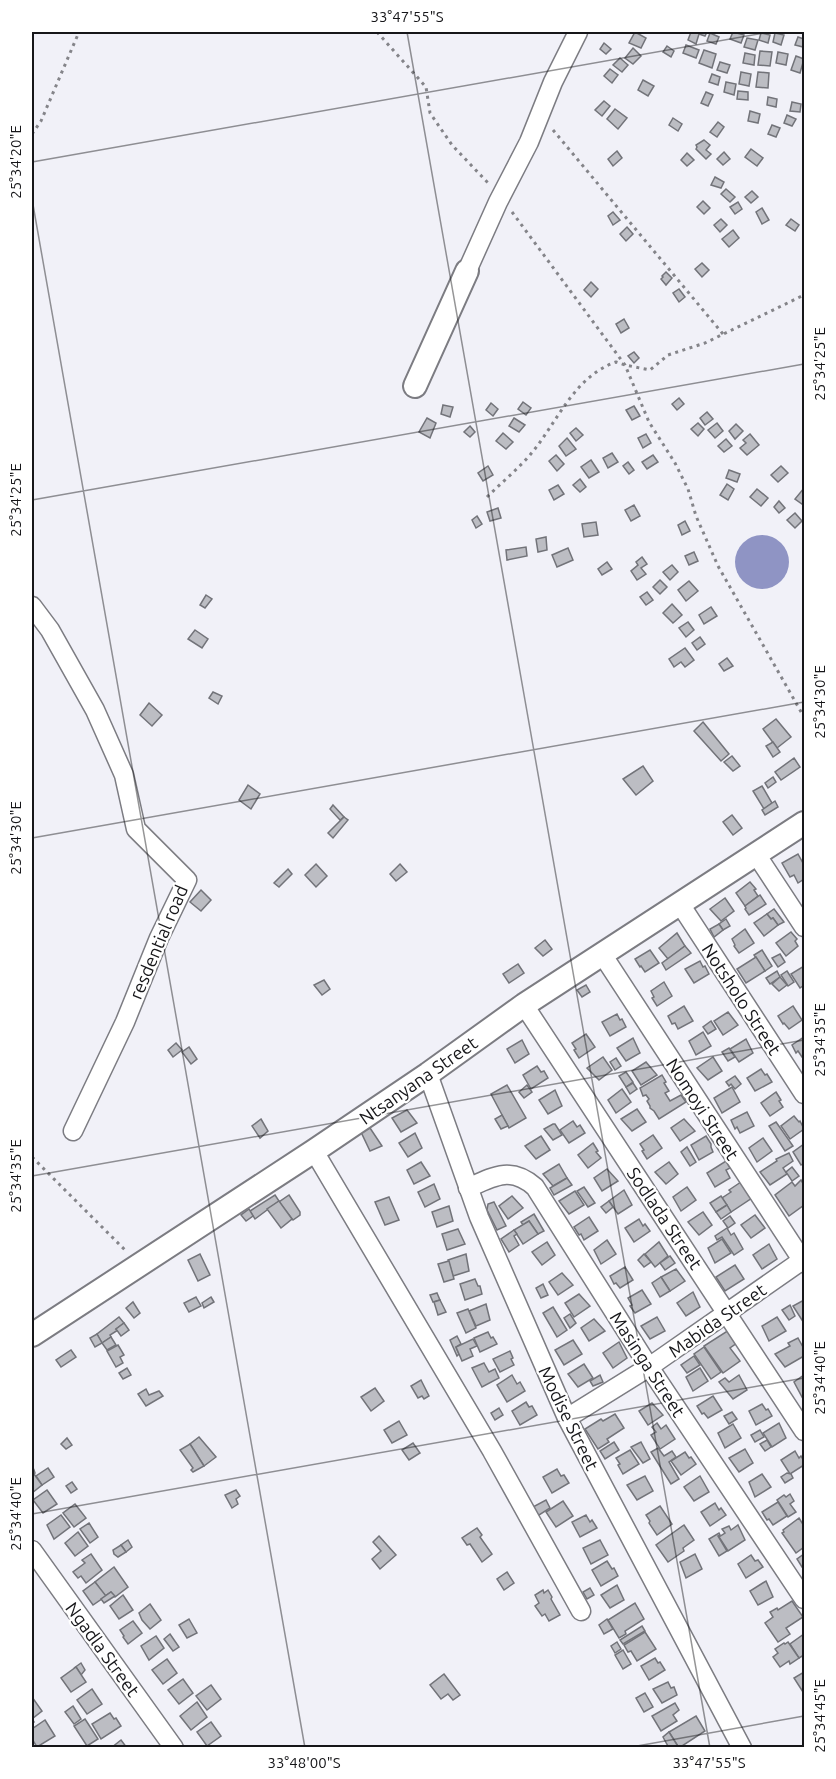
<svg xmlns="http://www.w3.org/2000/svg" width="836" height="1779" viewBox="0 0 836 1779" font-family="Ubuntu,sans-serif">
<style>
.water{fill:#8f94c4}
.building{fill:#bcbdc3;stroke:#727379;stroke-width:1.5}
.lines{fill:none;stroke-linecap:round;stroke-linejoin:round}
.minor-casing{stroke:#7c7c82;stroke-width:21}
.tertiary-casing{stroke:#7c7c82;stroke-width:26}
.path{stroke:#848489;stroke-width:3;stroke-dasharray:3 4.5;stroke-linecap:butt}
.minor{stroke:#fff;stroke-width:18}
.tertiary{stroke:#fff;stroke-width:22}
.ticks{fill:none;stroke:#161619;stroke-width:1.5;stroke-opacity:0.45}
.labels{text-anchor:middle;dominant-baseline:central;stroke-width:4.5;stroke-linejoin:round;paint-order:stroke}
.street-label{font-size:18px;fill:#161619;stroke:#fff}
.neatline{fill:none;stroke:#161619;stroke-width:2}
.ticks-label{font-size:15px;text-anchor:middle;fill:#161619}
</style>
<rect width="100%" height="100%" fill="#f1f1f8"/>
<!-- water -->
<circle class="water" cx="762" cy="562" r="27"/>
<!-- building -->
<g class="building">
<path d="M635,32l11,6 -5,10 -12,-5z"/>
<path d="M691,32h16l-2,4 -6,-2 -3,10 -8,-4z"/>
<path d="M733,32l11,3 -3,8 -11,-4z"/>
<path d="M710,33l9,4 -3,7 -9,-3z"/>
<path d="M761,33l9,2 -2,8 -9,-3z"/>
<path d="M775,33l9,2 -3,10 -8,-3z"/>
<path d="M798,37l6,2 -1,8 -8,-2z"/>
<path d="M747,38l11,2 -3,10 -11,-3z"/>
<path d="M604,43l7,6 -5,5 -6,-5z"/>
<path d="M686,45l13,5 -3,8 -13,-5z"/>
<path d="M667,46l7,5 -3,6 -8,-5z"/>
<path d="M633,48l8,8 -8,8 -8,-6z"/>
<path d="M704,50l12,4 -4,14 -13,-5z"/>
<path d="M760,51l12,1 -2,14 -12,-1z"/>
<path d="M778,52l10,2 -2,11 -10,-2z"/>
<path d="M745,53l10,2 -1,10 -11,-2z"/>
<path d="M796,56l8,3 -4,14 -9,-3z"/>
<path d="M620,58l8,7 -6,7 -9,-7z"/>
<path d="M720,62l10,3 -3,8 -10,-3z"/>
<path d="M610,69l8,6 -6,8 -8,-7z"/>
<path d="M741,72l10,2 -2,12 -10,-2z"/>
<path d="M758,72l11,1 -1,15 -12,-1z"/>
<path d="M712,74l8,3 -2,8 -9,-3z"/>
<path d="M643,80l11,6 -6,10 -10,-6z"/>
<path d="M726,82l10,2 -2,11 -10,-3z"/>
<path d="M738,91l10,1v8l-11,-1z"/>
<path d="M706,92l7,3 -5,11 -7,-3z"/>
<path d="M768,97l9,2 -1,8 -9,-2z"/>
<path d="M604,101l6,5 -8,10 -7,-6z"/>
<path d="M792,102l9,2 -1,8 -10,-1z"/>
<path d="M615,109l12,9 -9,11 -11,-10z"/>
<path d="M750,111l10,3 -2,9 -10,-2z"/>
<path d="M787,115l9,4 -4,7 -8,-3z"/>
<path d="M673,118l9,6 -4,7 -9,-6z"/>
<path d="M718,122l6,5 -7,10 -7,-5z"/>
<path d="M772,125l8,3 -4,9 -8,-3z"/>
<path d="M704,140l6,5 -4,5 5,4 -5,5 -10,-10 1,-2 -1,-2z"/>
<path d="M751,149l12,9 -6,8 -12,-9z"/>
<path d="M617,151l5,7 -9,8 -5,-7z"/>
<path d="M724,152l6,7 -7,6 -6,-6z"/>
<path d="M687,153l7,7 -7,6 -6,-6z"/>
<path d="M715,177l9,5 -3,6 -10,-3z"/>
<path d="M726,189l9,8 -5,5 -9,-8z"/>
<path d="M752,191l6,6 -7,6 -6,-6z"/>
<path d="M703,201l7,7 -6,6 -7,-7z"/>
<path d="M738,202l4,7 -7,5 -5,-7z"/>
<path d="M762,208l7,12 -7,4 -6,-12z"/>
<path d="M613,212l7,8 -7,5 -5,-9z"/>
<path d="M721,219l6,6 -7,7 -6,-7z"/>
<path d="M791,219l8,6 -4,6 -9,-6z"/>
<path d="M627,227l6,7 -7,7 -6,-7z"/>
<path d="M733,230l6,8 -10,9 -7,-8z"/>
<path d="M702,263l7,7 -7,7 -7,-8z"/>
<path d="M666,272l6,6 -6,7 -5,-6 2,-2 -1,-1z"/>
<path d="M591,282l7,7 -7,8 -7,-7z"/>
<path d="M679,289l6,8 -6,5 -6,-9z"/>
<path d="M624,319l5,9 -8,5 -5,-9z"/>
<path d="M634,352l5,6 -5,5 -6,-7z"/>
<path d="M679,398l5,6 -7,6 -5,-6z"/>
<path d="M523,402l8,6 -5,7 -8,-6z"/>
<path d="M491,403l7,6 -5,7 -7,-6z"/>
<path d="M443,405l10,2 -3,10 -9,-3z"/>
<path d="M634,406l6,10 -8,4 -6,-10z"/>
<path d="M707,412l6,7 -8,6 -5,-7z"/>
<path d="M427,418l9,5 -6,15 -11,-6z"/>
<path d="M514,418l11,7 -6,7 -10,-6z"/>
<path d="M698,423l6,6 -6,7 -7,-7z"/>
<path d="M717,423l6,8 -8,7 -7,-8z"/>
<path d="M736,424l7,7 -8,8 -6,-8z"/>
<path d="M470,426l5,6 -5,5 -6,-5z"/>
<path d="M576,428l7,7 -7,6 -6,-8z"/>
<path d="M503,433l10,9 -7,7 -10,-8z"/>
<path d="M646,434l5,9 -8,5 -5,-10z"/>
<path d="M750,434l9,11 -12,10 -7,-7 6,-5 -3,-3z"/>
<path d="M567,438l9,11 -10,7 -7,-10z"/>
<path d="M726,439l6,7 -8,6 -6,-6z"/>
<path d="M612,453l6,9 -10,6 -5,-10z"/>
<path d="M556,455l8,9 -7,7 -8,-10z"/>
<path d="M653,455l5,7 -11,7 -5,-7z"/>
<path d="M591,460l8,12 -10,6 -8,-11z"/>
<path d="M628,462l6,8 -5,4 -6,-8z"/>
<path d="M488,466l5,9 -10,6 -5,-8z"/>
<path d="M781,466l7,7 -10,9 -7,-7z"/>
<path d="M729,470l11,4 -3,8 -11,-4z"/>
<path d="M580,479l6,8 -6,5 -7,-7z"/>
<path d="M727,484l7,5 -6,11 -8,-5z"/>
<path d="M558,485l6,9 -10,6 -5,-10z"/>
<path d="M804,488v14l-2,2 -7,-5z"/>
<path d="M757,489l11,9 -7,8 -11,-9z"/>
<path d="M779,501l6,7 -6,5 -5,-6z"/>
<path d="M634,505l6,11 -9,5 -6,-11z"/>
<path d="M498,508l3,10 -11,3 -3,-9z"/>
<path d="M795,513l7,8 -7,7 -8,-8z"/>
<path d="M477,516l5,8 -6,4 -4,-8z"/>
<path d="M685,521l5,10 -8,4 -4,-10z"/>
<path d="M596,522l2,13 -14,2 -2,-13z"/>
<path d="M546,537l1,13 -9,2 -2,-13z"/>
<path d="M526,547l1,9 -20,4 -1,-10z"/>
<path d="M568,548l5,12 -16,7 -5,-12z"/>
<path d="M694,552l4,9 -9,4 -4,-9z"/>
<path d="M642,557l5,7 -6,4 5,6 -9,6 -6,-9 7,-6 -2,-3z"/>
<path d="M607,562l5,7 -10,6 -4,-6z"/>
<path d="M672,565l6,7 -8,8 -7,-8z"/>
<path d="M660,580l7,7 -7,7 -7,-7z"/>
<path d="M689,581l9,10 -12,10 -8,-11z"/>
<path d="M647,592l6,8 -7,5 -6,-8z"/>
<path d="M206,595l6,4 -7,9 -5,-3z"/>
<path d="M672,604l10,11 -9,8 -10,-10z"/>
<path d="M711,607l6,9 -13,8 -5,-9z"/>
<path d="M688,622l6,8 -8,7 -7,-9z"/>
<path d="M195,630l13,9 -6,9 -14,-9z"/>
<path d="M700,637l5,7 -8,6 -5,-7z"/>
<path d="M685,648l9,12 -9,7 -4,-5 -7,5 -5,-8z"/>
<path d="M727,658l6,8 -9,5 -5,-7z"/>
<path d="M213,692l9,4 -4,8 -9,-6z"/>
<path d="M149,703l13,12 -10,11 -12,-11z"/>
<path d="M776,719l15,18 -14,11 -14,-19z"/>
<path d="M703,722l26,32 -8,7 -27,-30z"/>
<path d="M773,742l7,10 -7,5 -7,-11z"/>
<path d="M732,756l8,10 -7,5 -9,-9z"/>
<path d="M794,758l6,9 -19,13 -6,-8z"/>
<path d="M643,766l10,15 -17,14 -13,-16z"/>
<path d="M773,777l3,5 -8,6 -3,-5z"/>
<path d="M248,785l12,9 -9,15 -12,-9z"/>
<path d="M762,786l10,17 -8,6 -11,-18z"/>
<path d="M775,801l3,6 -13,8 -3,-5z"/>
<path d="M333,805l11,12 -4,3 -10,-11z"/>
<path d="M732,815l10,13 -9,7 -10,-13z"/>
<path d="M344,817l4,3 -15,18 -5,-5z"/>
<path d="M798,854l6,11v14l-6,4 -4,-8 -4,2 -8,-14z"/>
<path d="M316,864l11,12 -11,11 -11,-12z"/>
<path d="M400,864l7,8 -11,9 -6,-7z"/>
<path d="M288,869l4,5 -13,13 -5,-4z"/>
<path d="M750,882l6,7 -2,1 4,6 -13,10 -9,-13z"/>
<path d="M201,890l10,10 -10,11 -11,-9z"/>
<path d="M760,895l6,9 -17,11 -4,-6 1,-1 -1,-2z"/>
<path d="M725,898l9,13 -13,10 -11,-12z"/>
<path d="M774,909l10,13 -6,3 -5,-7 -2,1 -4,-5z"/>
<path d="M767,914l4,5 2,-1 5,7 -14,11 -10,-13z"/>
<path d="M726,919l4,7 -7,4 -4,-6z"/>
<path d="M719,924l4,6 -9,7 -4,-8z"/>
<path d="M745,929l9,14 -15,10 -5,-7 1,-1 -3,-6z"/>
<path d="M791,932l6,7 -2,2 3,5 -12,10 -10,-13z"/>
<path d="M677,933l8,13 -17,13 -9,-11z"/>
<path d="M545,940l7,9 -9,7 -8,-8z"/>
<path d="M685,946l6,7 -25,17 -4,-7z"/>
<path d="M650,950l9,13 -14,9 -4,-6 -1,1 -5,-8z"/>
<path d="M762,950l10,16 -7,5 -11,-16z"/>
<path d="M780,954l5,8 -7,5 -6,-9z"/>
<path d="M756,957l9,14 -19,12 -9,-14z"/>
<path d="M700,961l3,6 2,-1 4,8 -15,9 -9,-14z"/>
<path d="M518,964l6,9 -15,10 -6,-9z"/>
<path d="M804,966v19l-4,3 -9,-14z"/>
<path d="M777,971l3,6 -10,7 -4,-6z"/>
<path d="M787,971l7,11 -6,4 -7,-11z"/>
<path d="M780,977l7,8 -8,6 -7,-7z"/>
<path d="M324,980l6,9 -8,6 -8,-10z"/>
<path d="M664,982l8,14 -15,10 -5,-8 2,-1 -3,-6z"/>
<path d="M586,985l4,7 -8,5 -5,-7z"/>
<path d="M684,1006l9,15 -15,8 -3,-6 -3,1 -4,-8z"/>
<path d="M793,1006l9,14 -13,9 -5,-6 -1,1 -5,-8z"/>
<path d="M728,1012l10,13 -15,10 -9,-14z"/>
<path d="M617,1014l3,6 2,-1 4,8 -16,9 -8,-14z"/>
<path d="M711,1021l5,8 -8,5 -5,-7z"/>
<path d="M703,1032l8,14 -15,9 -7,-14z"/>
<path d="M586,1034l9,13 -16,11 -5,-8 2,-1 -4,-6z"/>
<path d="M804,1037v19l-2,1 -4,-6 -2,2 -4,-8z"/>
<path d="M633,1038l7,15 -14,8 -9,-13z"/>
<path d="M746,1039l7,14 -14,9 -9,-13z"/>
<path d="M522,1040l7,14 -14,9 -8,-14z"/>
<path d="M176,1043l6,7 -9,7 -5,-7z"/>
<path d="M189,1047l8,12 -6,5 -9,-12z"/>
<path d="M729,1048l6,9 -7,4 -6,-9z"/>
<path d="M603,1057l9,13 -13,10 -12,-12z"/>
<path d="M713,1057l9,14 -14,9 -11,-12z"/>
<path d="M616,1058l5,8 -6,4 -5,-8z"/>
<path d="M646,1062l11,13 -16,10 -9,-14z"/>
<path d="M537,1066l4,6 3,-1 4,7 -17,11 -8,-14z"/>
<path d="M761,1069l4,6 2,-1 5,8 -17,9 -8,-13z"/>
<path d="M626,1072l7,10 -7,5 -7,-11z"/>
<path d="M662,1075l4,7 -2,1 5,8 -4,2 5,8 11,-6 5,7 -27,17 -5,-8 -4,-3v-2l-3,-5 2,-2 -3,-4 -3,1 -3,-8z"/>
<path d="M735,1076l6,8 -6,5 -4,-5 -2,2 -3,-4z"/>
<path d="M633,1083l4,6 -7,5 -4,-7z"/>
<path d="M507,1085l19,33 -17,10 -18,-34z"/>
<path d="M527,1085l5,7 -8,6 -5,-6z"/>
<path d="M732,1087l8,15 -18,11 -8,-15z"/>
<path d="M622,1089l9,13 -15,11 -8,-13z"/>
<path d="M555,1090l7,16 -14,8 -9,-14z"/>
<path d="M776,1092l5,8 -2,1 4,6 -13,9 -9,-13z"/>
<path d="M637,1109l9,13 -14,9 -11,-12z"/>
<path d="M407,1110l10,13 -16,9 -9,-14z"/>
<path d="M747,1112l7,14 -14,7 -3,-6 -2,2 -4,-9z"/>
<path d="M502,1115l6,11 -7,3 -6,-10z"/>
<path d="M794,1116l5,6 1,-1 4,8 -14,10 -9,-13z"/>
<path d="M261,1119l7,12 -8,7 -8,-12z"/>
<path d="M684,1119l11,12 -15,10 -9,-13z"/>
<path d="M573,1121l4,6 3,-2 5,8 -16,10 -9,-13z"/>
<path d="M776,1122l17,24 -8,5 -16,-25z"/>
<path d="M553,1124h2l7,11 -9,5 -9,-11z"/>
<path d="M370,1128l12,18 -12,5 -9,-19z"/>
<path d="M415,1133l7,15 -14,9 -9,-14z"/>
<path d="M653,1135l9,13 -15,11 -5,-8 2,-1 -4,-6z"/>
<path d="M541,1136l9,14 -14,9 -11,-13z"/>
<path d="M706,1136l5,8v3l2,5 -14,8 -8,-15z"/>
<path d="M763,1138l9,13 -15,11 -8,-14z"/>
<path d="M593,1143l5,8 -2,1 5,6 -13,10 -10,-13z"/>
<path d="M804,1144v19l-3,2 -8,-13z"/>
<path d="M687,1147l9,15 -6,4 -9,-14z"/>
<path d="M789,1153l4,8 -10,7 4,6 -17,11 -10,-13 17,-11 -1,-2z"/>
<path d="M726,1161l4,7 -4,2 4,8 -15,9 -8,-14z"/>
<path d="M421,1162l9,14 -16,8 -7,-14z"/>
<path d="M669,1162l9,12 -12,10 -11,-12z"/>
<path d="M559,1164l8,14 -14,8 -10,-12z"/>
<path d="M792,1167l7,9 -7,5 -6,-9z"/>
<path d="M607,1169l11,12 -16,10 -8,-13z"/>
<path d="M567,1178l5,7 -18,10 -4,-7z"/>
<path d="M801,1180l3,5v20l-15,11 -14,-21 17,-13 3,4z"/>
<path d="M741,1182l11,16 -21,14 -9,-14 9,-6 -2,-2z"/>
<path d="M434,1184l6,15 -15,8 -7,-15z"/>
<path d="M584,1187l11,16 -7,4 -11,-16z"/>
<path d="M687,1187l9,13 -15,11 -8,-14z"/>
<path d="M624,1190l8,15 -14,9 -9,-13z"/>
<path d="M575,1191l9,14 -15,9 -10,-13z"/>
<path d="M275,1195l4,6 -24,18 -5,-8z"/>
<path d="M289,1195l11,17v3l-7,5 -14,-18z"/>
<path d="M512,1196l11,12 -15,11 -9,-13z"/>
<path d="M721,1196l6,9 -11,7 -6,-9z"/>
<path d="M389,1197l10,23 -14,5 -10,-23z"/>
<path d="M279,1201l13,18 -11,9 -14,-19z"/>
<path d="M609,1201l4,6 -7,6 -5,-6z"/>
<path d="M494,1202l12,24 -9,4 -10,-20 1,-6z"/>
<path d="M727,1205l4,7 -10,7 -5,-7z"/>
<path d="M449,1206l4,15 -16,6 -5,-15z"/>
<path d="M249,1209l4,7 -7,5 -5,-6z"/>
<path d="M703,1212l9,13 -13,10 -11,-13z"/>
<path d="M534,1214l10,17 -6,3 -9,-13 -6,4 -2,-3z"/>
<path d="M755,1215l10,13 -14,10 -10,-13z"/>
<path d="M730,1216l5,7 -7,5 -5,-7z"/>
<path d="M589,1217l9,14 -14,9 -3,-6 -2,1 -5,-8z"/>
<path d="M639,1219l4,7 2,-2 5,7 -16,11 -9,-14z"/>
<path d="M529,1221l9,13 -15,10 -9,-14z"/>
<path d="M727,1228l4,7 3,-2 9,16 -9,6 -12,-18 -5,3 -2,-4z"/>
<path d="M458,1229l7,15 -18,6 -5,-16z"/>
<path d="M514,1230l3,4 -3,2 5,9 -10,7 -8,-13z"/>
<path d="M722,1239l9,14 -16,10 -7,-15z"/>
<path d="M607,1240l9,14 -15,10 -7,-14z"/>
<path d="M547,1242l8,13 -13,10 -10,-13z"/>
<path d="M659,1242l9,14 -13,11 -10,-13z"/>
<path d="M769,1244l8,15 -15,10 -9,-14z"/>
<path d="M200,1254l10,21 -12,6 -10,-21z"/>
<path d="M466,1254l3,17 -16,5 -5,-16z"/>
<path d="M644,1254l7,8 -7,5 -6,-7z"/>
<path d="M670,1256l5,7 -10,7 -5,-7z"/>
<path d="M449,1261l5,18 -10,3 -6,-18z"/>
<path d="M735,1265l9,14 -19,12 -9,-14z"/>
<path d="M625,1267l8,13 -13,8 -4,-5 -2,1 -4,-8z"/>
<path d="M676,1269l9,12 -15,10 -9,-14z"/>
<path d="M562,1273l11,12 -15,10 -9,-13z"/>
<path d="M661,1277l9,14 -10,6 -8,-14z"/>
<path d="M475,1279l3,7h2l2,8 -17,6 -5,-16z"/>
<path d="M543,1284l5,11 -7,3 -5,-10z"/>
<path d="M642,1290l9,14 -16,9 -5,-7 2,-1 -4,-7z"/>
<path d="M693,1292l7,15 -14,9 -9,-13z"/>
<path d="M437,1293l3,7 -7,2 -3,-7z"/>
<path d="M579,1294l11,12 -16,11 -9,-14z"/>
<path d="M196,1297l5,9 -12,6 -5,-9z"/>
<path d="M211,1297l3,5 -10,6 -2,-5z"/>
<path d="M440,1300l6,12 -8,3 -4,-13z"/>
<path d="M804,1300v18l-2,2 -9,-14z"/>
<path d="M133,1302l7,11 -6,5 -8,-10z"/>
<path d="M486,1304l4,16 -14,6 -7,-15z"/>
<path d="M790,1305l5,11 -6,4 -7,-10z"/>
<path d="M553,1307l14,23 -10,7 -14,-24z"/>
<path d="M468,1309l8,19 -10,5 -9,-20z"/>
<path d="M570,1314l6,9 -6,5 -6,-10z"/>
<path d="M119,1317l5,6 -8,6 2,1 -8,5 1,2 -9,6 -5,-9z"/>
<path d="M657,1317l8,14 -15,8 -9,-13z"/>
<path d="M777,1317l9,14 -17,10 -7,-15z"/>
<path d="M594,1319l11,12 -16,10 -8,-13z"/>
<path d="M124,1323l5,7 -8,6 -5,-7z"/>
<path d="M729,1330l8,13 -7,5 10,13 -17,12 -19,-27z"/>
<path d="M488,1332l3,6 2,-1 4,7 -17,8 -6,-14z"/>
<path d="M97,1334l5,9 -7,4 -5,-9z"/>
<path d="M457,1336l4,8 -5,3 3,7 -2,2 -7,-16z"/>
<path d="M111,1337l5,8 -9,5 -5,-7z"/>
<path d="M798,1338l6,11v7l-19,11 -10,-13 15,-8 -2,-3z"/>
<path d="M473,1339l4,7 -7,3 3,7 -11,5 -6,-14z"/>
<path d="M573,1340l9,14 -18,11 -9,-15z"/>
<path d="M619,1342l8,16 -14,10 -10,-15z"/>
<path d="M118,1345l6,10 -4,2 3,6 -7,4 -9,-16z"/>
<path d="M704,1347l17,25 -10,7 -17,-25z"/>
<path d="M71,1350l5,7 -15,10 -5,-7z"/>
<path d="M510,1351l3,7 -2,1 3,6 -14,7 -7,-13z"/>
<path d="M694,1356l6,9 -13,8 -6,-8z"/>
<path d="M484,1363l5,9 6,-3 4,9 -17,9 -10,-19z"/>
<path d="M584,1364l9,14 -15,9 -10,-13z"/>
<path d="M127,1368l4,7 -8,4 -4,-6z"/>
<path d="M700,1368l8,13 -15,10 -7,-14z"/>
<path d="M512,1375l5,9 3,-2 5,9 -18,11 -10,-17z"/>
<path d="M600,1375l3,7 -10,4 -3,-5z"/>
<path d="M739,1375l8,15 -14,9 -14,-17 6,-4 4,4z"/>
<path d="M804,1375v20l-2,2 -8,-15z"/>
<path d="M421,1380l8,16 -5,3 -2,-3 -4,2 -7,-12z"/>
<path d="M375,1388l9,13 -13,10 -10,-14z"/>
<path d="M146,1389l3,6 10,-4 4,5 -17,10 -8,-12z"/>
<path d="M713,1396l9,14 -14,8 -4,-5 -2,1 -5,-8z"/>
<path d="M526,1402l3,5 3,-1 5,9 -17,10 -8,-14z"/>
<path d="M652,1403l11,12 -15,10 -9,-14z"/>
<path d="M762,1404l4,6 2,-1 4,7 -16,9 -7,-14z"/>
<path d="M499,1408l4,7 -8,5 -4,-7z"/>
<path d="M732,1412l5,7 -8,5 -5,-8z"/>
<path d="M615,1414l9,14 -17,11 2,3 -11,7 -13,-20 16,-10 2,2z"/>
<path d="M399,1421l8,14 -15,8 -8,-13z"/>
<path d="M657,1423l4,6 5,-4 9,14 -15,10 -9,-14 5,-3 -4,-5z"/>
<path d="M779,1423l7,15 -14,9 -9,-14z"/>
<path d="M733,1424l8,14 -16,10 -7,-15z"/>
<path d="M760,1430l4,7 -9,5 -4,-7z"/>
<path d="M199,1437l17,20 -12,9 -14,-22z"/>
<path d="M67,1438l5,7 -6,4 -5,-5z"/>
<path d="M767,1440l4,7 -6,4 -5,-7z"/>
<path d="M614,1442l5,8 -14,9 -5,-8z"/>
<path d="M641,1442l9,17 -7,4 -12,-16z"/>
<path d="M413,1443l7,10 -11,7 -7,-10z"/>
<path d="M190,1444l14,22 -11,6 -2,-2 2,-2 -13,-18z"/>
<path d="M658,1448l6,8 8,-5 4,6 -7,5 10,17 -8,5 -20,-32z"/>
<path d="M745,1449l8,14 -14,9 -10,-14z"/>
<path d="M630,1450l9,14 -16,10 -5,-9 2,-1 -4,-6z"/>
<path d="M795,1451l4,7 2,-2 3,5v4l-14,9 -9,-14z"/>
<path d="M685,1452l4,6 2,-1 5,7 -15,11 -10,-14z"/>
<path d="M48,1468l6,9 -12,8 -6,-9z"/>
<path d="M557,1469l4,7 3,-1 5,8 -17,10 -9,-16z"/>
<path d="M34,1470l1,3 -1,1 8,11 -10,8v-21z"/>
<path d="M787,1473l4,1 2,4 -8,5 -4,-6z"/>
<path d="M762,1474l9,13 -16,10 -6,-15z"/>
<path d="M645,1476l8,15 -16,9 -10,-15z"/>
<path d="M700,1476l9,16 -15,9 -10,-14z"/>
<path d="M72,1482l5,7 -6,4 -5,-7z"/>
<path d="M47,1490l10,14 -14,9 -10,-13z"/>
<path d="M236,1490l4,6 -4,3 2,5 -6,4 -7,-13z"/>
<path d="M790,1494l4,7 -4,3 6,8 -8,5 -11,-17 7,-5 2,2z"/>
<path d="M546,1500l4,8 -14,9 -5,-9z"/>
<path d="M563,1501l10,15 -17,11 -10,-15z"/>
<path d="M778,1502l9,14 -14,9 -4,-6 -2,1 -5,-8z"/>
<path d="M715,1503l4,7 2,-2 5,7 -16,11 -9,-14z"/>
<path d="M75,1504l11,14 -12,9 -11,-14z"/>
<path d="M660,1506l12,18 -15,11 -8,-12 1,-2 -4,-6z"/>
<path d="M61,1515l9,12 -16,12 -7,-14z"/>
<path d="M586,1515l4,7 2,-2 5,8 -17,9 -8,-15z"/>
<path d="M799,1518l5,8v21l-8,6 -14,-20 2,-1 -1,-2z"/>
<path d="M89,1523l9,14 -8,6 -10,-14z"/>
<path d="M684,1525l10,15 -11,8 1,3 -16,11 -12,-17z"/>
<path d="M738,1525l7,15 -17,11 -9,-14 6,-4 -3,-4 7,-3 2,4z"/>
<path d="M477,1528l5,7 -2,2 12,17 -10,8 -12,-18 -3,1 -5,-7z"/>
<path d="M78,1532l10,14 -13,10 -10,-13z"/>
<path d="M719,1533l1,2 -2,1 9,15 -8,5 -10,-17z"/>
<path d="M379,1536l17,19 -16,14 -8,-10 9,-8 -8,-9z"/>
<path d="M128,1540l4,7 -6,5 -5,-7z"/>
<path d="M600,1540l8,15 -17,9 -8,-16z"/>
<path d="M121,1545l5,7 -8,5 -4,-3 -1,-4z"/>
<path d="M91,1554l11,16 -16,13 -5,-7 -3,2 -5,-6 12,-9 -3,-3z"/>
<path d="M695,1554l7,15 -16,9 -6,-16z"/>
<path d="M804,1554v13v-1l-2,1 -5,-8z"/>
<path d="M751,1555l4,6 3,-1 5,7 -17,11 -8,-14z"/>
<path d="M607,1561l5,8 2,-1 4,8 -17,10 -9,-16z"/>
<path d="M114,1567l14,20 -13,10 -4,-5 -6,4 -10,-14z"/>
<path d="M507,1572l7,11 -10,7 -7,-11z"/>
<path d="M766,1581l7,16 -15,8 -8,-14z"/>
<path d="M95,1582l11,14 -13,9 -10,-14z"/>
<path d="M617,1585l7,15 -14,8 -9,-13z"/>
<path d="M590,1588l4,7 -7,4 -4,-7z"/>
<path d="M543,1590l1,3 4,-3 4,7 -1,2 9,16 -11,6 -4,-7 -3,2 -7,-10 4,-3 -4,-8z"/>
<path d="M111,1592l4,4 -11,7 -3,-4z"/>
<path d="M123,1595l10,15 -14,9 -9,-13z"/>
<path d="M792,1601l11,16 -17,11 4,6 -12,8 -13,-19 8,-6 -3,-5 7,-4 1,2z"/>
<path d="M635,1603l9,16 -19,12 1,3 -7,4 -11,-18z"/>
<path d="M150,1604l11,16 -11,9 -8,-9 -3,-7z"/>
<path d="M189,1619l8,14 -10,5 -8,-13z"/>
<path d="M607,1619l6,10 -9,5 -5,-9z"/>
<path d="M133,1621l9,12 -14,11 -5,-7 1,-1 -4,-6z"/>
<path d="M642,1626l3,5 -22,13 -3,-4z"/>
<path d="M645,1632l11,17 -19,12 -6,-10 -3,1 -4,-7z"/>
<path d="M170,1634l9,13 -6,4 -9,-12z"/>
<path d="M804,1634v21l-5,3 -9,-14z"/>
<path d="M156,1636l8,12 -15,12 -8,-14z"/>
<path d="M617,1642l4,7 -6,4 -4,-7z"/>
<path d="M788,1642l11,16 -9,6 -1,-3 -9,6 -7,-10 5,-4 -3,-4 9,-6 1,1z"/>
<path d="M623,1650l8,14 -8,5 -8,-14z"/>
<path d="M655,1658l3,5 2,-1 5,8 -16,10 -8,-14z"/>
<path d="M167,1659l10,14 -14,11 -11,-14z"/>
<path d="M81,1663l4,7 -4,5 -5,-8 -2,1z"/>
<path d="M76,1667l10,15 -15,10 -10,-14z"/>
<path d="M804,1672v19l-1,1 -9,-14z"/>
<path d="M444,1674l16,21 -7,5 -5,-6 -7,5 -11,-14z"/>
<path d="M183,1679l10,14 -14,11 -11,-14z"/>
<path d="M668,1682l3,6 3,-1 3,8 -15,8 -9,-14z"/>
<path d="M211,1685l10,14 -14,11 -11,-14z"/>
<path d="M92,1689l10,15 -15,10 -10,-14z"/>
<path d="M645,1693l8,14 -9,5 -8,-14z"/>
<path d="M32,1697l10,14 -10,8 2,3 -2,1z"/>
<path d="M197,1702l10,15 -16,13 -11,-14z"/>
<path d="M675,1703l4,7 -6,5 4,6 -16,10 -9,-15z"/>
<path d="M73,1706l8,13 -7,5 -9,-12z"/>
<path d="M110,1713l4,6 2,-1 5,8 -20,13 -9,-15z"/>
<path d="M696,1716l9,15 -26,17 -10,-16z"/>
<path d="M85,1719l13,20 -11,7 -13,-20z"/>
<path d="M45,1720l10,16 -18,11 -5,-8v-10z"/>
<path d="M211,1722l10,14 -14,10 -10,-14z"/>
<path d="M669,1732l10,16h-10l-6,-11z"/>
<path d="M121,1740l6,8h-16z"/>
</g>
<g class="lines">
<!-- minor casing -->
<g class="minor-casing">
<g id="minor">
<path d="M467,271l31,-69 31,-60 24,-60 25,-50"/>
<path d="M32,606l18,24 45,80 29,65 12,54 51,51 -28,58 -34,84 -52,109"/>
<path d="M756,854l48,73"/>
<path d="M680,904l124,190"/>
<path d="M602,954l202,309"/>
<path d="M524,1005l280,426"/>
<path d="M428,1074l51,143 88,201 175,330"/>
<path d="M314,1151l178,300 89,160"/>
<path d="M468,1188c26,-12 43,-22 67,-1l114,180 155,232"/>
<path d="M567,1418l82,-51 155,-108"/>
<path d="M32,1550l142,198"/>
</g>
</g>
<!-- tertiary casing -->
<g class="tertiary-casing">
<g id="tertiary">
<path d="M415,386l52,-115"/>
<path d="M32,1335l282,-184 114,-77 96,-69 280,-182"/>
</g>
</g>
<!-- path -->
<g class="path">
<path d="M377,32l49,55 4,26 22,32 37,39"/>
<path d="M553,130l170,204"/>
<path d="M32,134l9,-13 38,-89"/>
<path d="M512,212l113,153 24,57 26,41 13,26 8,27 22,50 86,151"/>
<path d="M487,497c14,-14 30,-27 43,-42 28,-33 43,-78 86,-93l9,3 25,5 18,-15 37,-12 99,-48"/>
<path d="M32,1157l94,94"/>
</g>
<!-- minor -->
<use href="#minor" class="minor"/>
<!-- tertiary -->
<use href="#tertiary" class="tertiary"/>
</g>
<!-- ticks -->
<path class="ticks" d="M407,32l303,1716M32,162l738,-130M32,199l273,1549M32,500l772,-136M32,838l772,-136M32,1176l772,-136M32,1514l772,-136M626,1748l178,-32"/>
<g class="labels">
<!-- street labels -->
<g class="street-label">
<text transform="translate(158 942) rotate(-67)">resdential road</text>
<text transform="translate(742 999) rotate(57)">Notsholo Street</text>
<text transform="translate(418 1080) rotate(-35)">Ntsanyana Street</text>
<text transform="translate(703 1109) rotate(57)">Nomoyi Street</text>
<text transform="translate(665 1218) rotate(56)">Sodlada Street</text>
<text transform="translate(717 1320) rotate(-35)">Mabida Street</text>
<text transform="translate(648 1364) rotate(57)">Masinga Street</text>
<text transform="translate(569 1418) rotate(64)">Modise Street</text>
<text transform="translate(103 1649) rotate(54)">Ngadla Street</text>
</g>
</g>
<!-- border -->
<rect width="836" height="1779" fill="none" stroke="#ffffff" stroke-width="66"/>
<rect x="33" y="33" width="770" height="1713" class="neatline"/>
<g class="ticks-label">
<text x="407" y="22">33°47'55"S</text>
<text transform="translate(16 162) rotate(-90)" y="5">25°34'20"E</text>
<text transform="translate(820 364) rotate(-90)" y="5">25°34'25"E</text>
<text transform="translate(16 500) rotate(-90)" y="5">25°34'25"E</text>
<text transform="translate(820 702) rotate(-90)" y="5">25°34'30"E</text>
<text transform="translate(16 838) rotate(-90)" y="5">25°34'30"E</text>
<text transform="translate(820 1040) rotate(-90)" y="5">25°34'35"E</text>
<text transform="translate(16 1176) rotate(-90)" y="5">25°34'35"E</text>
<text transform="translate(820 1378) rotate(-90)" y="5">25°34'40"E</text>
<text transform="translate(16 1514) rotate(-90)" y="5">25°34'40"E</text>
<text transform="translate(820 1716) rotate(-90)" y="5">25°34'45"E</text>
<text x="304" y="1768">33°48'00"S</text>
<text x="709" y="1768">33°47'55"S</text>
</g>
</svg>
